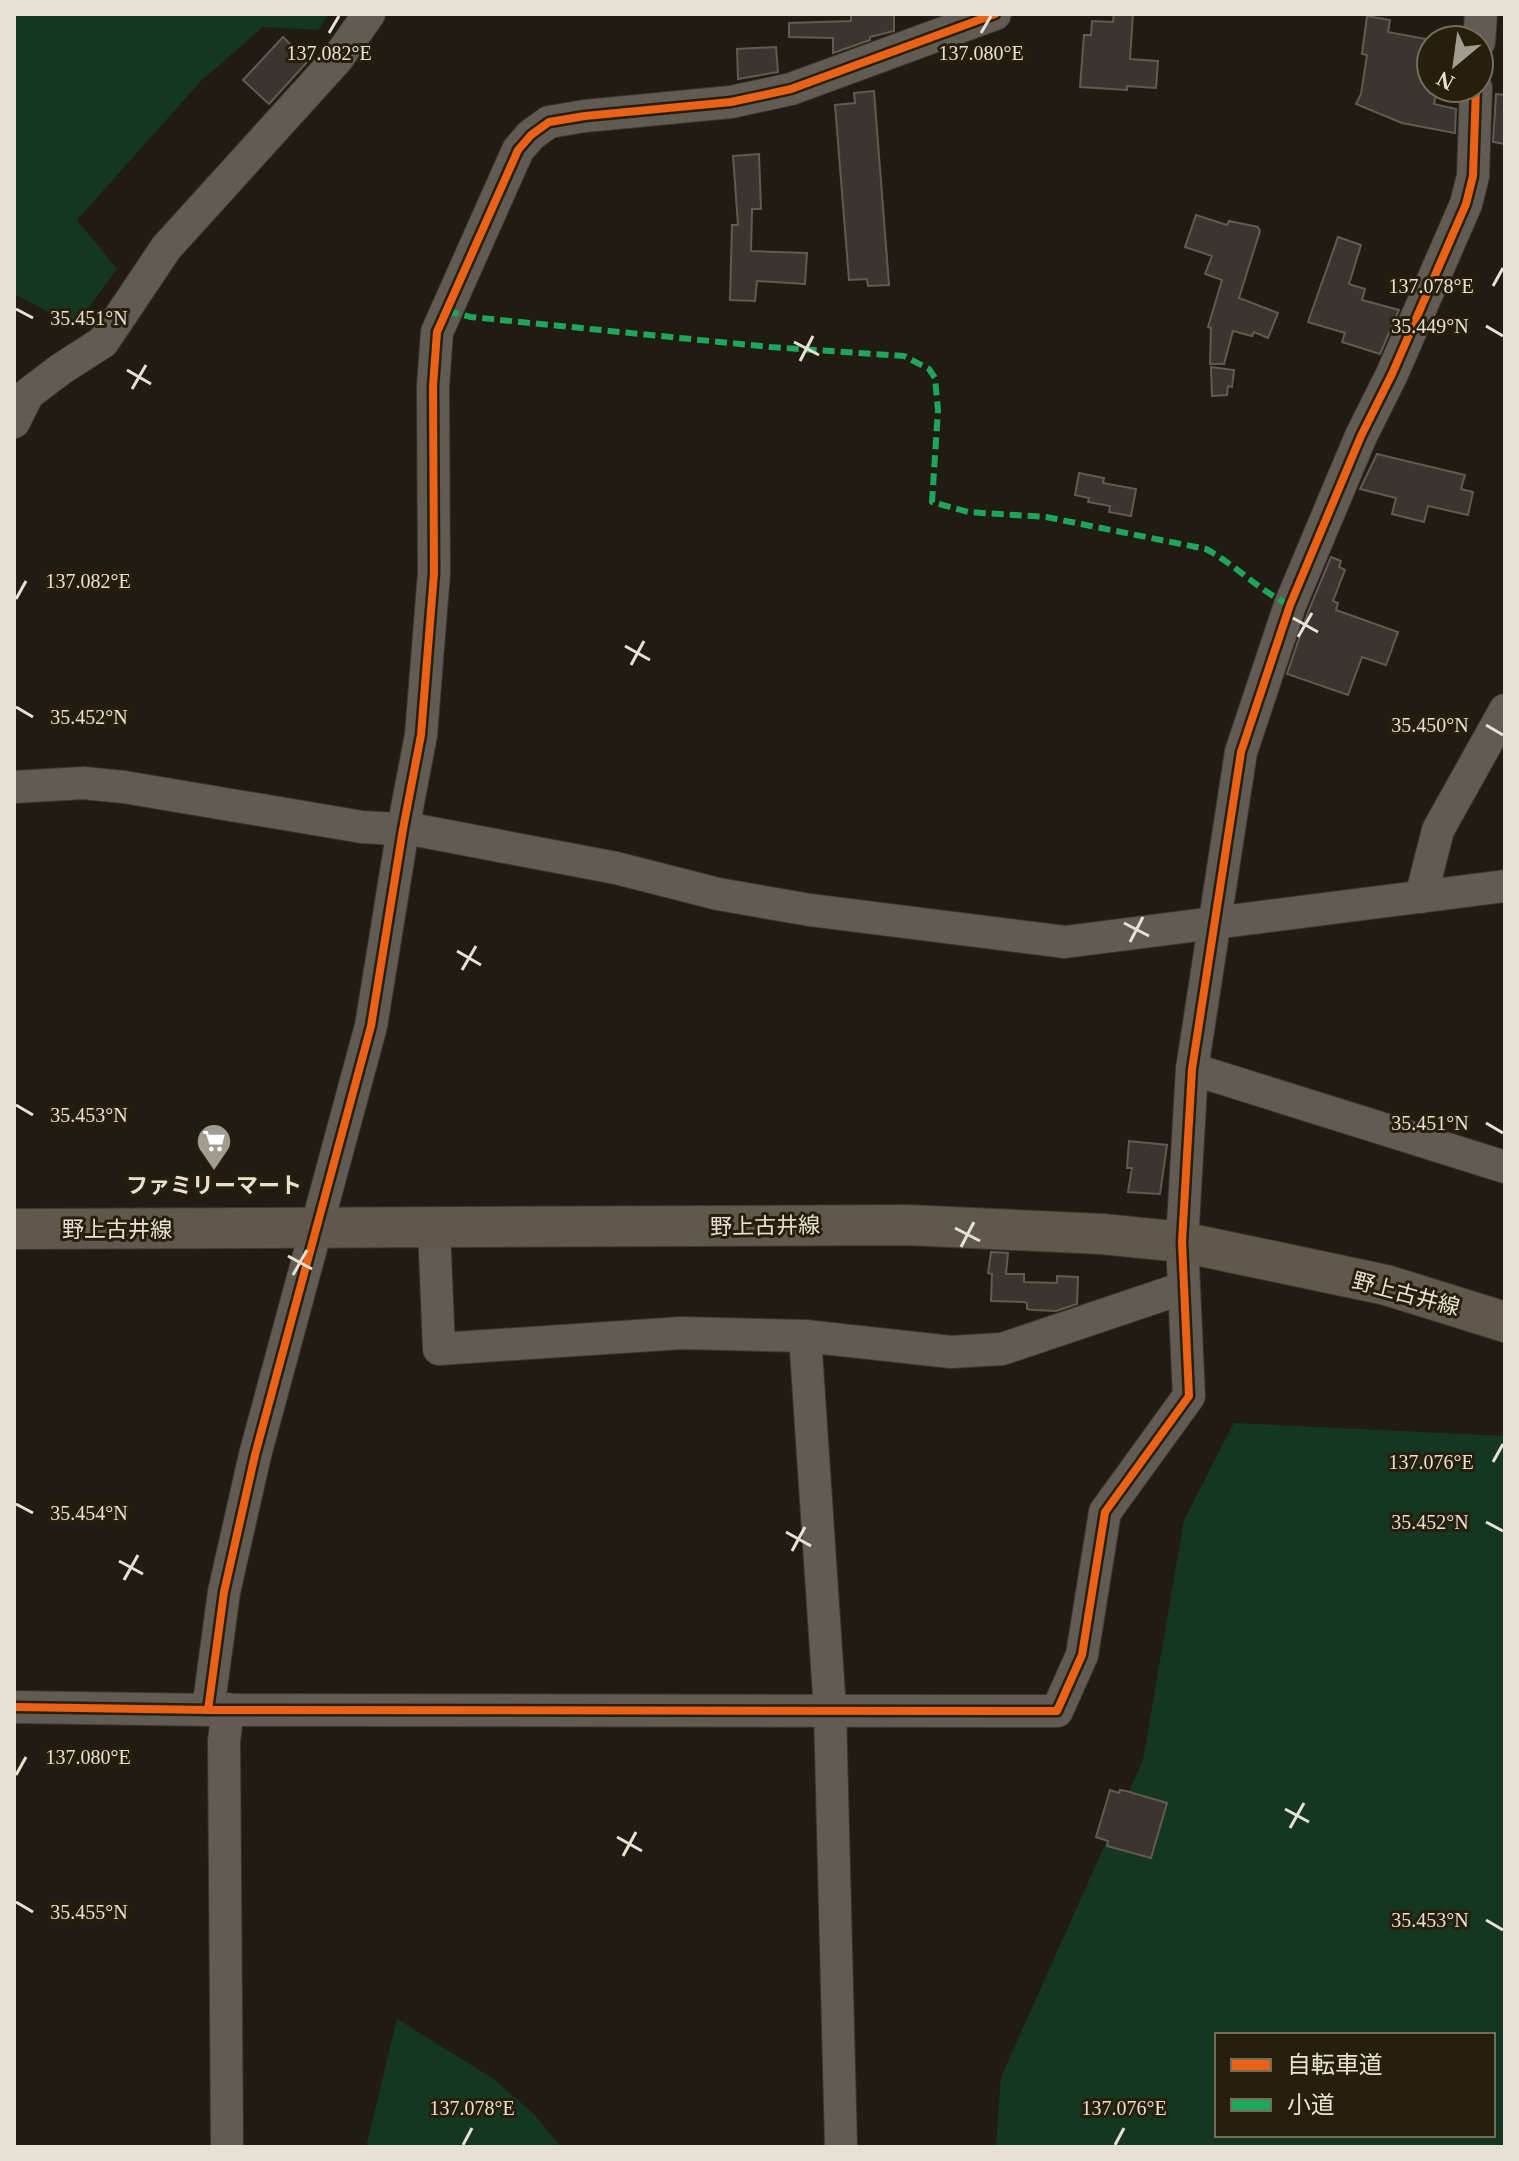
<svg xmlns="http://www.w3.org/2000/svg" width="1519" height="2161" viewBox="0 0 1519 2161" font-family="'Times New Roman','Noto Sans JP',serif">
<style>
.green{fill:#153621;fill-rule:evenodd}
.building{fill:#3c352f;stroke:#615a52;stroke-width:2}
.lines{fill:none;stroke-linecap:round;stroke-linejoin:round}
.minor-casing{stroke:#3b362e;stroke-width:34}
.major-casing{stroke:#3b362e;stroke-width:42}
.minor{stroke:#605c53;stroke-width:32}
.major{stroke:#60584d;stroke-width:40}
.quiet{stroke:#20a55d;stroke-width:6;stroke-dasharray:12 6;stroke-linecap:butt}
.cycleway-casing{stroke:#271f0b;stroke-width:13}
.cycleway{stroke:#ea6118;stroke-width:8}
.ticks{fill:none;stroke:#e6e1d4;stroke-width:3}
.labels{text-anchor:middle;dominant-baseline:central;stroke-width:6;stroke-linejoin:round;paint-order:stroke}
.poi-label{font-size:22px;font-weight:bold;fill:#e6e1d4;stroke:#271f0b}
.street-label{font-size:22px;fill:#e6e1d4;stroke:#271f0b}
.ticks-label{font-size:20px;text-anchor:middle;fill:#e6e1d4;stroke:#271f0b;stroke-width:6;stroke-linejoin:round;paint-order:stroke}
</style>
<rect width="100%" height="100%" fill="#211c11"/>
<!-- green -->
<g class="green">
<path d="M14,14h315l-11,16 -55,-3 -62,54 -124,139 40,49 -42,57 -59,-31 -2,1z"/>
<path d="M1234,1423l271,13v711h-509l5,-70 142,-317 41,-240zM1217,2035h276v100h-276z"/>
<path d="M397,2019l95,59 41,35 28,34h-195z"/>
</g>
<!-- building -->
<g class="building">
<path d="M851,14h43v17l-24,6v3l-37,13v-15l-44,-1v-14l62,-2z"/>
<path d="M1114,14h19l-3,45 28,2 -2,27 -29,-2v4l-47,-3 4,-52h7l1,-14 21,1z"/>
<path d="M1367,16l23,4 -2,12 43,8v48h6l-3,16 22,5 -1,24 -53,-10 -46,-19 5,-10 6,-39 -5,-1z"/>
<path d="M283,37l25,24 -39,43 -26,-24z"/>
<path d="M776,47l2,25 -40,7 -1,-30z"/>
<path d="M874,91l15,194 -21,1 -1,-7 -18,1 -14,-175 20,-2 -1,-10z"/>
<path d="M1496,94l9,1v49l-12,-2z"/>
<path d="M759,154l2,55h-9l-1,42 56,2 -2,31 -48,-3 -2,20 -25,-1 2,-75h6l-5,-69z"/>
<path d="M1196,215l31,10 2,-4 29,6 2,4 -21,67 39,15 -10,25 -14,-6 -2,4 -19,-5 -9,33h-14l1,-36 -3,-1 14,-47 -17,-6 7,-18 -27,-9z"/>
<path d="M1338,237l23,8 -12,39 16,5 -3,11 37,10 -19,44 -38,-12 3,-9 -37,-11z"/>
<path d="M1211,367l23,3 -2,17 -4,-1 -1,9 -15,1z"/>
<path d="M1377,454l88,21 -4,14 12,3 -5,23 -40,-9 -4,16 -32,-8 4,-16 -36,-9z"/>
<path d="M1079,473l25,5 -1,5 33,6 -5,27 -22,-4 1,-6 -22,-4 1,-4 -14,-3z"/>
<path d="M1331,557l10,4 -2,6 6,3 -12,31 5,2 -2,7 62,22 -12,33 -24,-8 -14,38 -61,-21 21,-62z"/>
<path d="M1129,1141l38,4 -7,49 -32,-2 4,-24h-5z"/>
<path d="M991,1252l17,1 -2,21h18v8l33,1v-7l21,1 -1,27 -21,7 -23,-1 -6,-1v-6l-3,-1 -33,-1 1,-27 -4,-1z"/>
<path d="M1110,1790l9,3 1,-3 6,1 41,12 -16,55 -44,-12 1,-5 -12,-4z"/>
</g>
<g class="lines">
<!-- minor casing -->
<g class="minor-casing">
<g id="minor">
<path d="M1479,42l2,-28"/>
<path d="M14,422l14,-28 33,-25 42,-27 63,-94 172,-190 31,-44"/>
<path d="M14,787l69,-4 41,4 238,40 54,3 200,38 102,26 92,16 255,32 440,-56"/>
<path d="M1421,897l17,-67 67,-120"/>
<path d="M1192,1069l313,98"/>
<path d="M434,1229l5,120 243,-16 123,3 146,16 51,-3 181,-61"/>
<path d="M805,1336l25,374 11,437"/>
<path d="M14,1707l196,3 847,1 25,-56 23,-143 84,-116 -7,-154 10,-173 49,-317 49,-147 71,-169 31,-62 74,-170 7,-28 3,-88"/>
<path d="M208,1710l16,-118 31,-137 116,-429 32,-197 18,-94 13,-162 -1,-187 4,-54 81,-182 13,-15 18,-13 36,-6 146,-14 60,-13 204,-75"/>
<path d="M227,2147l-3,-406 4,-32"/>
</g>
</g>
<!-- major casing -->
<g class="major-casing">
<path id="major" d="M14,1229l893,-4 195,9 80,8 204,43 119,37"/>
</g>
<!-- minor -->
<use href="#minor" class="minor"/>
<!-- major -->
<use href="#major" class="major"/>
<!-- quiet -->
<path class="quiet" d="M447,311l24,6 299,30 134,9 25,13 6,9 3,32 -6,92 36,10 78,5 160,32c30,16 53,42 84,56"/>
<!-- cycleway casing -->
<g class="cycleway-casing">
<g id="cycleway">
<path d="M14,1707l196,3 847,1 25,-56 23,-143 84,-116 -7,-154 10,-173 49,-317 49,-147 71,-169 31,-62 74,-170 7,-28 3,-88"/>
<path d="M208,1710l16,-118 31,-137 116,-429 32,-197 18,-94 13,-162 -1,-187 4,-54 81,-182 13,-15 18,-13 36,-6 146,-14 60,-13 204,-75"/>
</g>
</g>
<!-- cycleway -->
<use href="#cycleway" class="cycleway"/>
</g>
<!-- ticks -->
<path class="ticks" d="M329,33l10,-17M981,33l10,-17M1493,286l10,-18M16,309l17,9M1486,326l17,10M794,342l25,13M800,361l13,-25M127,370l24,14M132,389l14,-24M16,599l10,-18M1293,618l25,14M1298,637l14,-24M625,646l25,14M631,665l13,-24M16,707l17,10M1486,725l17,10M1124,923l25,13M1130,942l13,-25M457,951l24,14M462,970l14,-24M16,1105l17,10M1486,1123l17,10M955,1228l25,13M961,1247l13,-25M288,1256l24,13M293,1275l14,-25M1493,1462l10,-18M16,1504l17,9M1486,1522l17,9M786,1532l25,14M792,1551l13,-24M119,1561l24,13M124,1580l14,-25M16,1775l10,-18M1285,1809l24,13M1290,1828l14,-25M617,1837l25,14M623,1856l13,-24M16,1902l17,10M1486,1920l17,10M463,2145l9,-17M1115,2145l9,-17"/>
<!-- icons -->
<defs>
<g id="supermarket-pin" transform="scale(1.8)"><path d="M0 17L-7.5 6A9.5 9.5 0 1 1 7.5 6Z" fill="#a19c90" stroke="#271f0b"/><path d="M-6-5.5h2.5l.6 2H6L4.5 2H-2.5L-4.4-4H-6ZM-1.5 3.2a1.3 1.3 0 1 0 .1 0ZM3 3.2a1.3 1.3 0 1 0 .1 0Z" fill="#fff"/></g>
</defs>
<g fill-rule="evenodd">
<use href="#supermarket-pin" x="214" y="1141"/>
</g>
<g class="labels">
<!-- poi labels -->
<g class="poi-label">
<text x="214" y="1185">ファミリーマート</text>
</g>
<!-- street labels -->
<g class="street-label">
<text transform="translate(765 1226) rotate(-1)">野上古井線</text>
<text x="117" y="1229">野上古井線</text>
<text transform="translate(1406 1294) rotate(15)">野上古井線</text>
</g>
</g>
<g class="ticks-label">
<text x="329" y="60">137.082°E</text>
<text x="981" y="60">137.080°E</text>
<text x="1431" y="293">137.078°E</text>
<text x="89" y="325">35.451°N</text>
<text x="1430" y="333">35.449°N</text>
<text x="88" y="588">137.082°E</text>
<text x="89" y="724">35.452°N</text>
<text x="1430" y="732">35.450°N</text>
<text x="89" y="1122">35.453°N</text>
<text x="1430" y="1130">35.451°N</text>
<text x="1431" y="1469">137.076°E</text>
<text x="89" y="1520">35.454°N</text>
<text x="1430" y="1529">35.452°N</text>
<text x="88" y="1764">137.080°E</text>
<text x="89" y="1919">35.455°N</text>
<text x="1430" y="1927">35.453°N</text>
<text x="472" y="2115">137.078°E</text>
<text x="1124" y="2115">137.076°E</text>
</g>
<!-- border -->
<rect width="1519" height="2161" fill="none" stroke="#e6e1d4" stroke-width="32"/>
<!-- legend -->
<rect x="1215" y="2033" width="280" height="104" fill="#271f0b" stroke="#736d5b" stroke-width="2"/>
<rect x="1231" y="2059" width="40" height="12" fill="#ea6118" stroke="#736d5b" stroke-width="2"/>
<text x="1287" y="2073" font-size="24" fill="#e6e1d4">自転車道</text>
<rect x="1231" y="2099" width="40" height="12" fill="#20a55d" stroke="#736d5b" stroke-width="2"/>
<text x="1287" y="2113" font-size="24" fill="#e6e1d4">小道</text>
<!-- north arrow -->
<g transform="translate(1455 64) rotate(209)"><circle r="38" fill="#271f0b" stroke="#736d5b" stroke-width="2"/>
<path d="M0-6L14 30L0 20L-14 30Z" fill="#a19c90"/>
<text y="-12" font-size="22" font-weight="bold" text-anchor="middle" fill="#e6e1d4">N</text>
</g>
</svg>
